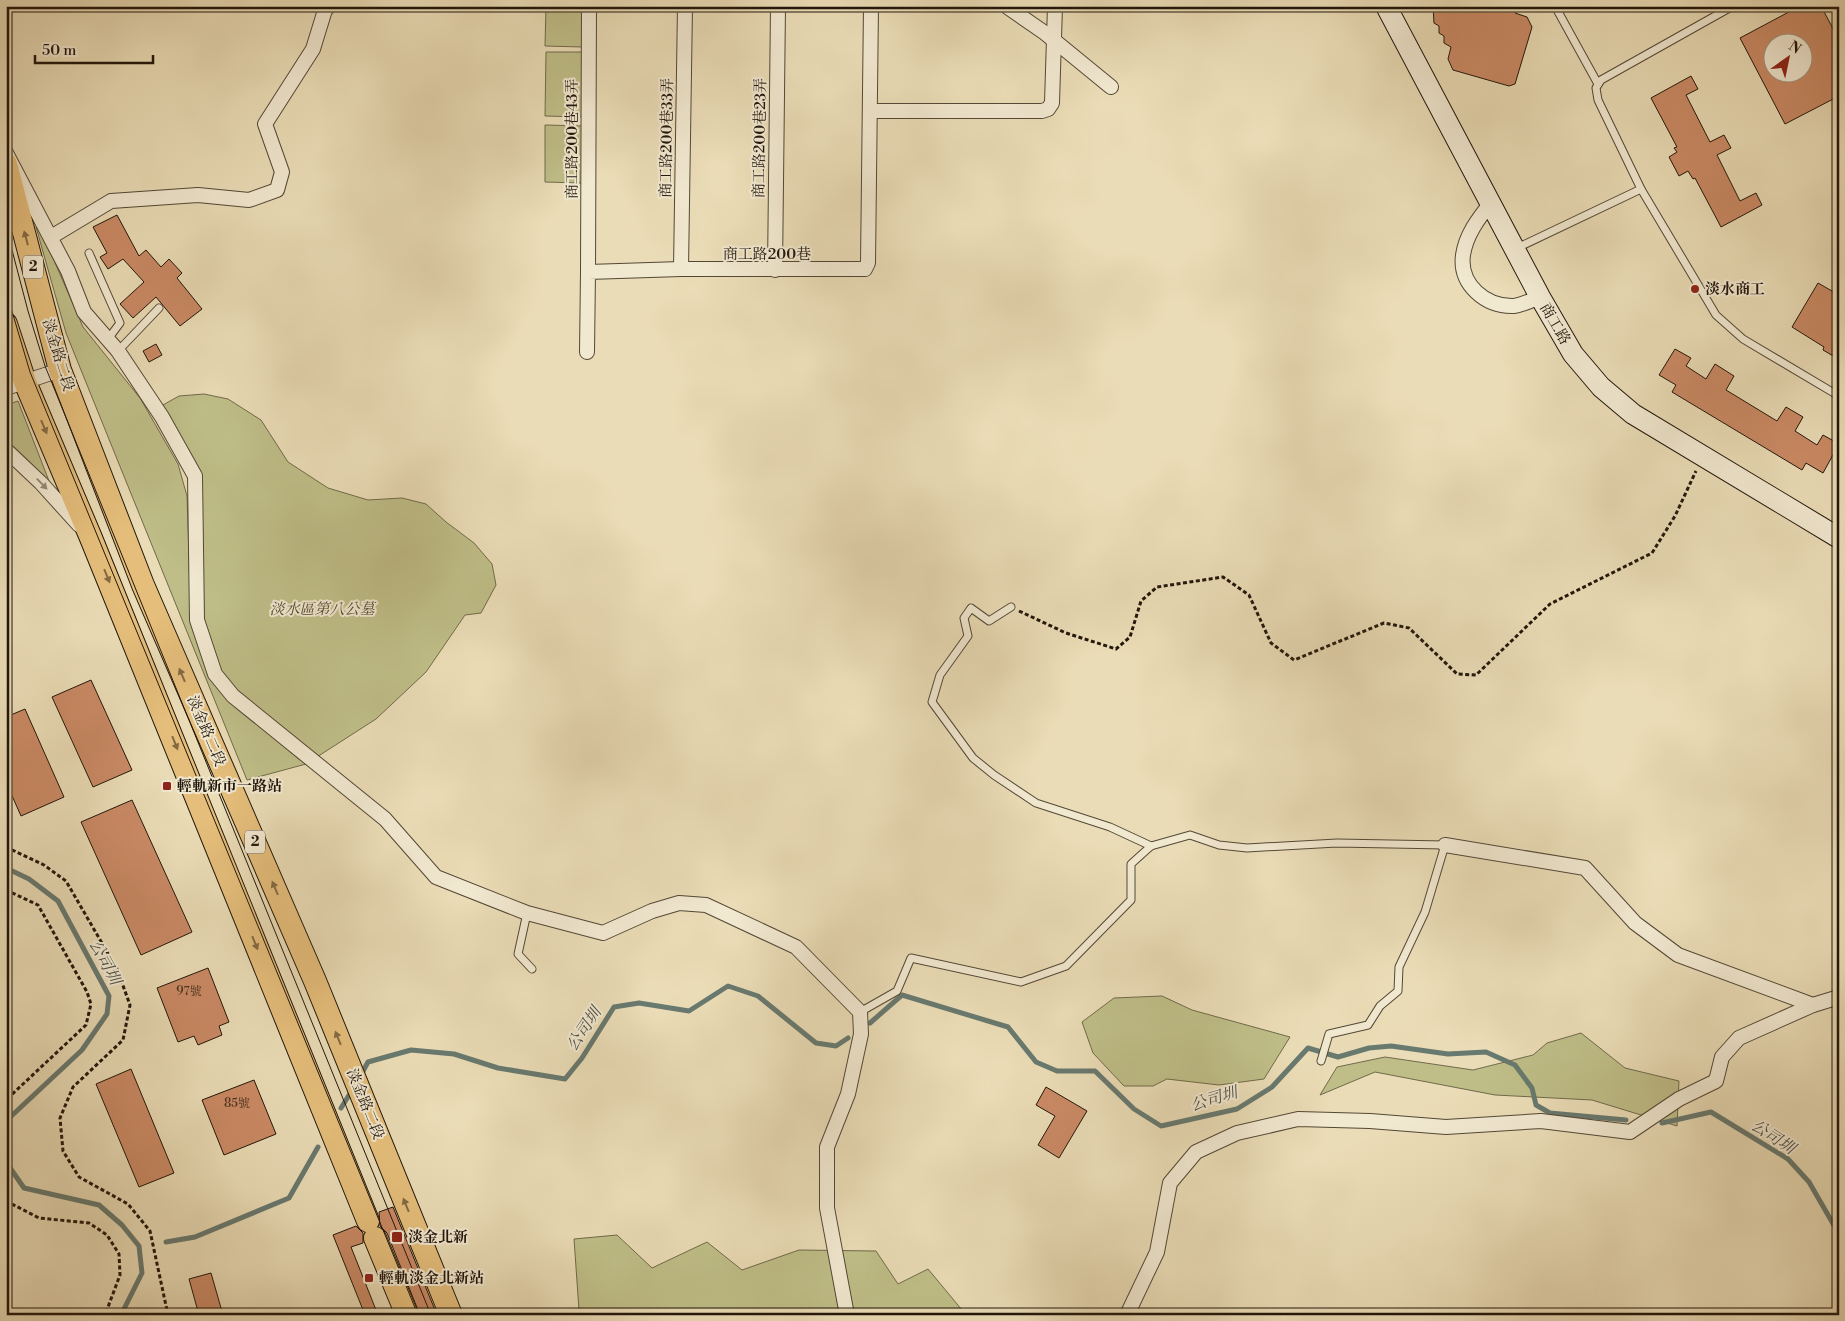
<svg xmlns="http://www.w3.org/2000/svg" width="1845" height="1321" viewBox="0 0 1845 1321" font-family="'Libre Bodoni','Noto Serif TC',serif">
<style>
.green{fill:#bfbe88;stroke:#706a4a}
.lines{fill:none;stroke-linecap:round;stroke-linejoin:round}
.stream{stroke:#68796f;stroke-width:5}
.building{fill:#ca8a65;stroke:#21160b;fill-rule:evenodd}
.lane-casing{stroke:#534836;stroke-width:9}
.street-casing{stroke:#534836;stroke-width:16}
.secondary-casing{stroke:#21160b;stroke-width:22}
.primary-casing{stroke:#21160b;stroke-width:24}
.path{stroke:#21160b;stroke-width:3;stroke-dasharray:4 2.5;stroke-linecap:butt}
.lane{stroke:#f1e8d0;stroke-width:7}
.street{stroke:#f1e8d0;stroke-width:14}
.secondary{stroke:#f1e8d0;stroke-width:20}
.primary{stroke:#e5be7b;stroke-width:22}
.tram{stroke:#21160b;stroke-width:1}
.oneway{fill:#836a43}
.oneway2{fill:#938a77}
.poi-dot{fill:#8f2418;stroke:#f1e8d0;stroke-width:2}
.labels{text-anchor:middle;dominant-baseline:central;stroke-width:4;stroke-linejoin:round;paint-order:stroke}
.number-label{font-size:12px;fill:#4b3322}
.shield{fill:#f1e8d0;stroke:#5f5546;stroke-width:1}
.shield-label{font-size:14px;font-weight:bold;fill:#21160b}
.street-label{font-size:15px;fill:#21160b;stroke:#f1e8d0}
.poi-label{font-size:15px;font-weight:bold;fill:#21160b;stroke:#f1e8d0;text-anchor:start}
.park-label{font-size:15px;font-style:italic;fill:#504830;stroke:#f1e8d0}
.water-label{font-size:16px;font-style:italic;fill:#4b5045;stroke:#f1e8d0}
</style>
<rect width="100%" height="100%" fill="#eadcb6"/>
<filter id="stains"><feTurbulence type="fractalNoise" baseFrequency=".004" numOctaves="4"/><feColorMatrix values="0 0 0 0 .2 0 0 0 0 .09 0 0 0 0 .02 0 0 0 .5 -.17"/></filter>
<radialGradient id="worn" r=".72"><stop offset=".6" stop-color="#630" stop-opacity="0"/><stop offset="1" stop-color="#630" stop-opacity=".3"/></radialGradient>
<!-- green -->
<g class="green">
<path d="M546,6h38l-1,41 -38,-1z"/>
<path d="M546,52h38l-1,65 -38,-1z"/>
<path d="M545,125l38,1 -1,57 -37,-1z"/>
<path d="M36,227l10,15 37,85 57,71 38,66 9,32 4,123 39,82 70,59 -64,-67 -16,-22 -18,-53 -2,-143 -37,-70 16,-9 25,-2 24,5 33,21 27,42 40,26 40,12 34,-2 24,6 20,18 28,21 18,21 4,21 -15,28 -16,2 -39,57 -50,47 -70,45 -59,16 -181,-447z"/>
<path d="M18,401l31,80 -43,-42v-34z"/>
<path d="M1162,996l30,14 98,27 -26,42 -45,6 -52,-6 -14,7h-29l-31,-33 -11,-31 32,-24z"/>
<path d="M1581,1033l44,35 54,13 -2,45 -85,-26 -97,-5 -120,-23 -55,23 17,-28 48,-10 88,13 60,-15 14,-12z"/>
<path d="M617,1235l35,33 55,-26 35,28 57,-20 77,1 22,33 30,-15 34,41 -22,5h-355l-6,-5 -5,-71z"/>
</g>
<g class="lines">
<!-- stream -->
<g class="stream">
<path d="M6,868l23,11 29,22 51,95 -2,18 -25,36 -76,71"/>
<path d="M870,1023l32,-28 106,32 28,35 21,9h38l39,38 27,17 76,-17 35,-22 36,-39 30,9 31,-9 22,-2 57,8 38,-2 29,13 17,23 4,17 14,8 76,7"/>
<path d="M362,1073l6,-11 43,-12 43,4 44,14 67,11 17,-21 32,-51 25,-4 50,8 39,-25 30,10 58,47 20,3 12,-8"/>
<path d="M341,1108l10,-16"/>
<path d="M1662,1123l49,-11 77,47 21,23 30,52"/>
<path d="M6,1162l18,26 75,17 23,20 17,21 3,27 -21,42"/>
<path d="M166,1242l29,-5 94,-39 29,-51"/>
</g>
</g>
<!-- building -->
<g class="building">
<path d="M1433,6h82v7l12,4 5,10 -17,57 -6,2 -56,-16 -5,-11 3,-12 -7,-4v-7l-5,-3v-7l-5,-3z"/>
<path d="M1800,6h21l18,34v56l-54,28 -45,-86zM1772,42h30v30h-30z"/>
<path d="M1691,76l7,13 -12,6 24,47 14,-7 7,13 -14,7 23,46 16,-8 6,12 -41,22 -26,-49 -2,1 -5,-8 -9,5 -10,-19 8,-5 -3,-4 3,-1 -26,-49z"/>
<path d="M117,215l22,41 7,-6 15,17 8,-8 13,14 -5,5 25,31 -22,17 -24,-29 -23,21 -13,-14 24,-22 -21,-23 -15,10 -8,-12 7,-4 -14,-26z"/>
<path d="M1818,283l21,12v56l-4,6 -12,-7 1,-3 -32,-20z"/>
<path d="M156,344l6,11 -13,7 -6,-11z"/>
<path d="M1675,349l16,9 -5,8 20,13 9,-15 19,12 -8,14 51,31 9,-14 17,10 -8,14 22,14 6,-10 16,9 -16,29 -17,-10 -4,7 -130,-78 4,-7 -17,-10z"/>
<path d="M91,680l41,90 -39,17 -41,-90z"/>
<path d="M25,709l39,88 -43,19 -15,-34v-65z"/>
<path d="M132,800l60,132 -51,23 -60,-133z"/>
<path d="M208,968l21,54 -10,4 3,9 -24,10 -4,-9 -16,6 -21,-54z"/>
<path d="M131,1069l43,104 -35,14 -43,-103z"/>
<path d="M254,1080l22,54 -52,21 -22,-55z"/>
<path d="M1046,1087l41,24 -28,47 -21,-13 17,-29 -19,-11z"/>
<path d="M393,1207l44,108h-17l-33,-82 -7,-7 -1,-14z"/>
<path d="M356,1226l7,7v10l-12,4 27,68h-13l-32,-80z"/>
<path d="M211,1273l12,42h-24l-10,-36z"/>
</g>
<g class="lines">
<!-- lane casing -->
<g class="lane-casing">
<g id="lane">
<path d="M1555,6l43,78"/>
<path d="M1838,6l1,1"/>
<path d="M1641,189l-43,-89 -2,-12 5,-8 132,-74"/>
<path d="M1517,248l124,-59 75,126 27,24 96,57"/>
<path d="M89,253l31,70 -12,16"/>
<path d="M118,351l41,-43"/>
<path d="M1011,607l-22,14 -18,-13 -7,10 4,18 -28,39 -8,27 41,56 21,17 42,28 74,24 41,19"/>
<path d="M527,913l-9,41 14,15"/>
<path d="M860,1012l37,-21 14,-33 110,24 45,-16 65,-66v-36l20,-18 39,-11 29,10 28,3 90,-5 108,2 -20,67 -26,55 -1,24 -18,15 -12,19 -39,9 -8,27"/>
</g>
</g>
<!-- street casing -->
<g class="street-casing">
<g id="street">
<path d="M1006,6l39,27 66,54"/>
<path d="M871,111h171l6,-2 4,-6 3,-97"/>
<path d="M6,153l62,118 16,41 34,39 44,66 33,59 2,144 18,54 18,22 152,123 51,58 91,36 76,20 49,-22 27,-8 27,2 90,42 64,65 1,22 -13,60 -21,53v61l20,107"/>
<path d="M1490,204c-12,15 -24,31 -27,51 -4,30 23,52 51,51 8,-1 18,-6 26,-9"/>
<path d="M51,237l60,-36 87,-6 51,5 28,-10 5,-18 -17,-48 48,-75 12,-39 4,-4"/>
<path d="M681,269l4,-263"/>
<path d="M775,270l3,-264"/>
<path d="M588,272l1,-266"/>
<path d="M587,352l1,-80 93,-3h184l3,-6 3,-257"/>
<path d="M6,388l54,-18"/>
<path d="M6,450l35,33 38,42"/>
<path d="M1445,845l140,23 50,55 43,32 135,50"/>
<path d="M1127,1315l30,-63 13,-69 26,-31 41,-19 61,-14 72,2 76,6 95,-6 89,11 49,-33 37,-18 6,-24 17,-19 74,-33 26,-8"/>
</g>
</g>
<!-- secondary casing -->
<g class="secondary-casing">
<path id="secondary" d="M1386,6l154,291 33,57 28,33 32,27 206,124"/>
</g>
<!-- primary casing -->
<g class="primary-casing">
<g id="primary">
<path d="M6,164l54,206 83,215 172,396 136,334"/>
<path d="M6,324l19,58 66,156 277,683"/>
<path d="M375,1238l32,77"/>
</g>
</g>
<!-- path -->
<g class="path">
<path d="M1019,611l47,22 50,16 14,-12 11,-36 16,-14 66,-10 26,18 22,48 23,17 90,-37 25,5 48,46 19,1 74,-71 102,-51 23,-37 21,-45"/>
<path d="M6,847l38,18 22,16 51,88 13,36 -7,35 -50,47 -13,31 3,33 16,26 49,27 22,27 18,84"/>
<path d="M6,890l32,15 49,87 4,12 -5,21 -80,75"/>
<path d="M6,1201l33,17 50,5 18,12 12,19 1,21 -15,40"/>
</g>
<!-- lane -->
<use href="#lane" class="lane"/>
<!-- street -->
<use href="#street" class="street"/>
<!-- secondary -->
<use href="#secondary" class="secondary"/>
<!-- primary -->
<use href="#primary" class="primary"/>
<!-- tram -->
<g class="tram">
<path d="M6,227l22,84 17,55 386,949"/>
<path d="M6,291l24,81 388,943"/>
</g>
</g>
<!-- one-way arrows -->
<defs><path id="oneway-solid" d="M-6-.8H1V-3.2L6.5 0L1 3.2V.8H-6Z" transform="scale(1.25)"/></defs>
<g class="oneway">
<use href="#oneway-solid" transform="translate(26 238) rotate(-105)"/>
<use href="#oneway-solid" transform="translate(44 427) rotate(67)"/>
<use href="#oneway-solid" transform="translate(107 576) rotate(68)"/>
<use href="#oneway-solid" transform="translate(182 675) rotate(-113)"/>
<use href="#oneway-solid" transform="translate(175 743) rotate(68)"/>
<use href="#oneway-solid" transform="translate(275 888) rotate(-113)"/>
<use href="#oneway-solid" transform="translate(255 943) rotate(68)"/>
<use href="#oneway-solid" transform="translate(338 1038) rotate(-112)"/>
<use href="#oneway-solid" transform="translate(406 1205) rotate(-112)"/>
</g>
<use class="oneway2" href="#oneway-solid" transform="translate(42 484) rotate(46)"/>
<!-- markers -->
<g class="poi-dot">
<circle cx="1695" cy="289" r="5"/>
<rect x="162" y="781" width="10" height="10" rx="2.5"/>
<rect x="391" y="1231" width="12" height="12" rx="2.5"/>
<rect x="364" y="1273" width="10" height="10" rx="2.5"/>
</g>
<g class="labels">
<!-- number labels -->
<g class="number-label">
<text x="189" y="991">97號</text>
<text x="237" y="1103">85號</text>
</g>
<!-- shield labels -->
<g class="shield">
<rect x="23" y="255.5" width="20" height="23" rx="4"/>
<rect x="245" y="830.5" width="20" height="23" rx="4"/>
</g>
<g class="shield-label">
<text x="33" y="267">2</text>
<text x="255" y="842">2</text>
</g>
<!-- street labels -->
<g class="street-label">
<text transform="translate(667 138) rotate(-89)">商工路200巷33弄</text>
<text transform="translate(760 138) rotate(-89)">商工路200巷23弄</text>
<text transform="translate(572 139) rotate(-90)">商工路200巷43弄</text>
<text x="767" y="254">商工路200巷</text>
<text transform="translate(1555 324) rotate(60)">商工路</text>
<text transform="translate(58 355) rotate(73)">淡金路二段</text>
<text transform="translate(206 731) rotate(67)">淡金路二段</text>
<text transform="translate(365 1104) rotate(68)">淡金路二段</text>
</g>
<!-- poi labels -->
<g class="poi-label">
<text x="1705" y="289">淡水商工</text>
<text x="177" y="786">輕軌新市一路站</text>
<text x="408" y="1237">淡金北新</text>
<text x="379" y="1278">輕軌淡金北新站</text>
</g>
<!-- park labels -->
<g class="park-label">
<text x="322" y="609">淡水區第八公墓</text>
</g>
<!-- water labels -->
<g class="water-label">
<text transform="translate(105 962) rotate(62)">公司圳</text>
<text transform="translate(584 1029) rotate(-56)">公司圳</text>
<text transform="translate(1214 1099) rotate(-17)">公司圳</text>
<text transform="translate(1773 1137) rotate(33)">公司圳</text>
</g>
</g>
<!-- margin -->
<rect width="1845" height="1321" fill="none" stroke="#eadcb6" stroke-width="25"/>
<rect x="8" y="8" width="1830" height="1306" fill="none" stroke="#21160b" stroke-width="2.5"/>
<rect x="12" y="12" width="1820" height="1296" fill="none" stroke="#21160b"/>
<!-- north arrow -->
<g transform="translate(1788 58) rotate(33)"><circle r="24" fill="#f1e8d0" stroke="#9e9481"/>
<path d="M0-4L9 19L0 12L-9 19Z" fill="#8f2418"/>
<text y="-8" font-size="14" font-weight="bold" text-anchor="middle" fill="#21160b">N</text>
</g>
<!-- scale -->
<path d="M35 55v8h118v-8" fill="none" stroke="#21160b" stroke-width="2.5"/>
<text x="42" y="55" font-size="15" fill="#21160b" stroke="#f1e8d0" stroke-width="4" paint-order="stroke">50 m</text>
<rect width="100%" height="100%" filter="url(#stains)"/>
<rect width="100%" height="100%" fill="url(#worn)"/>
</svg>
